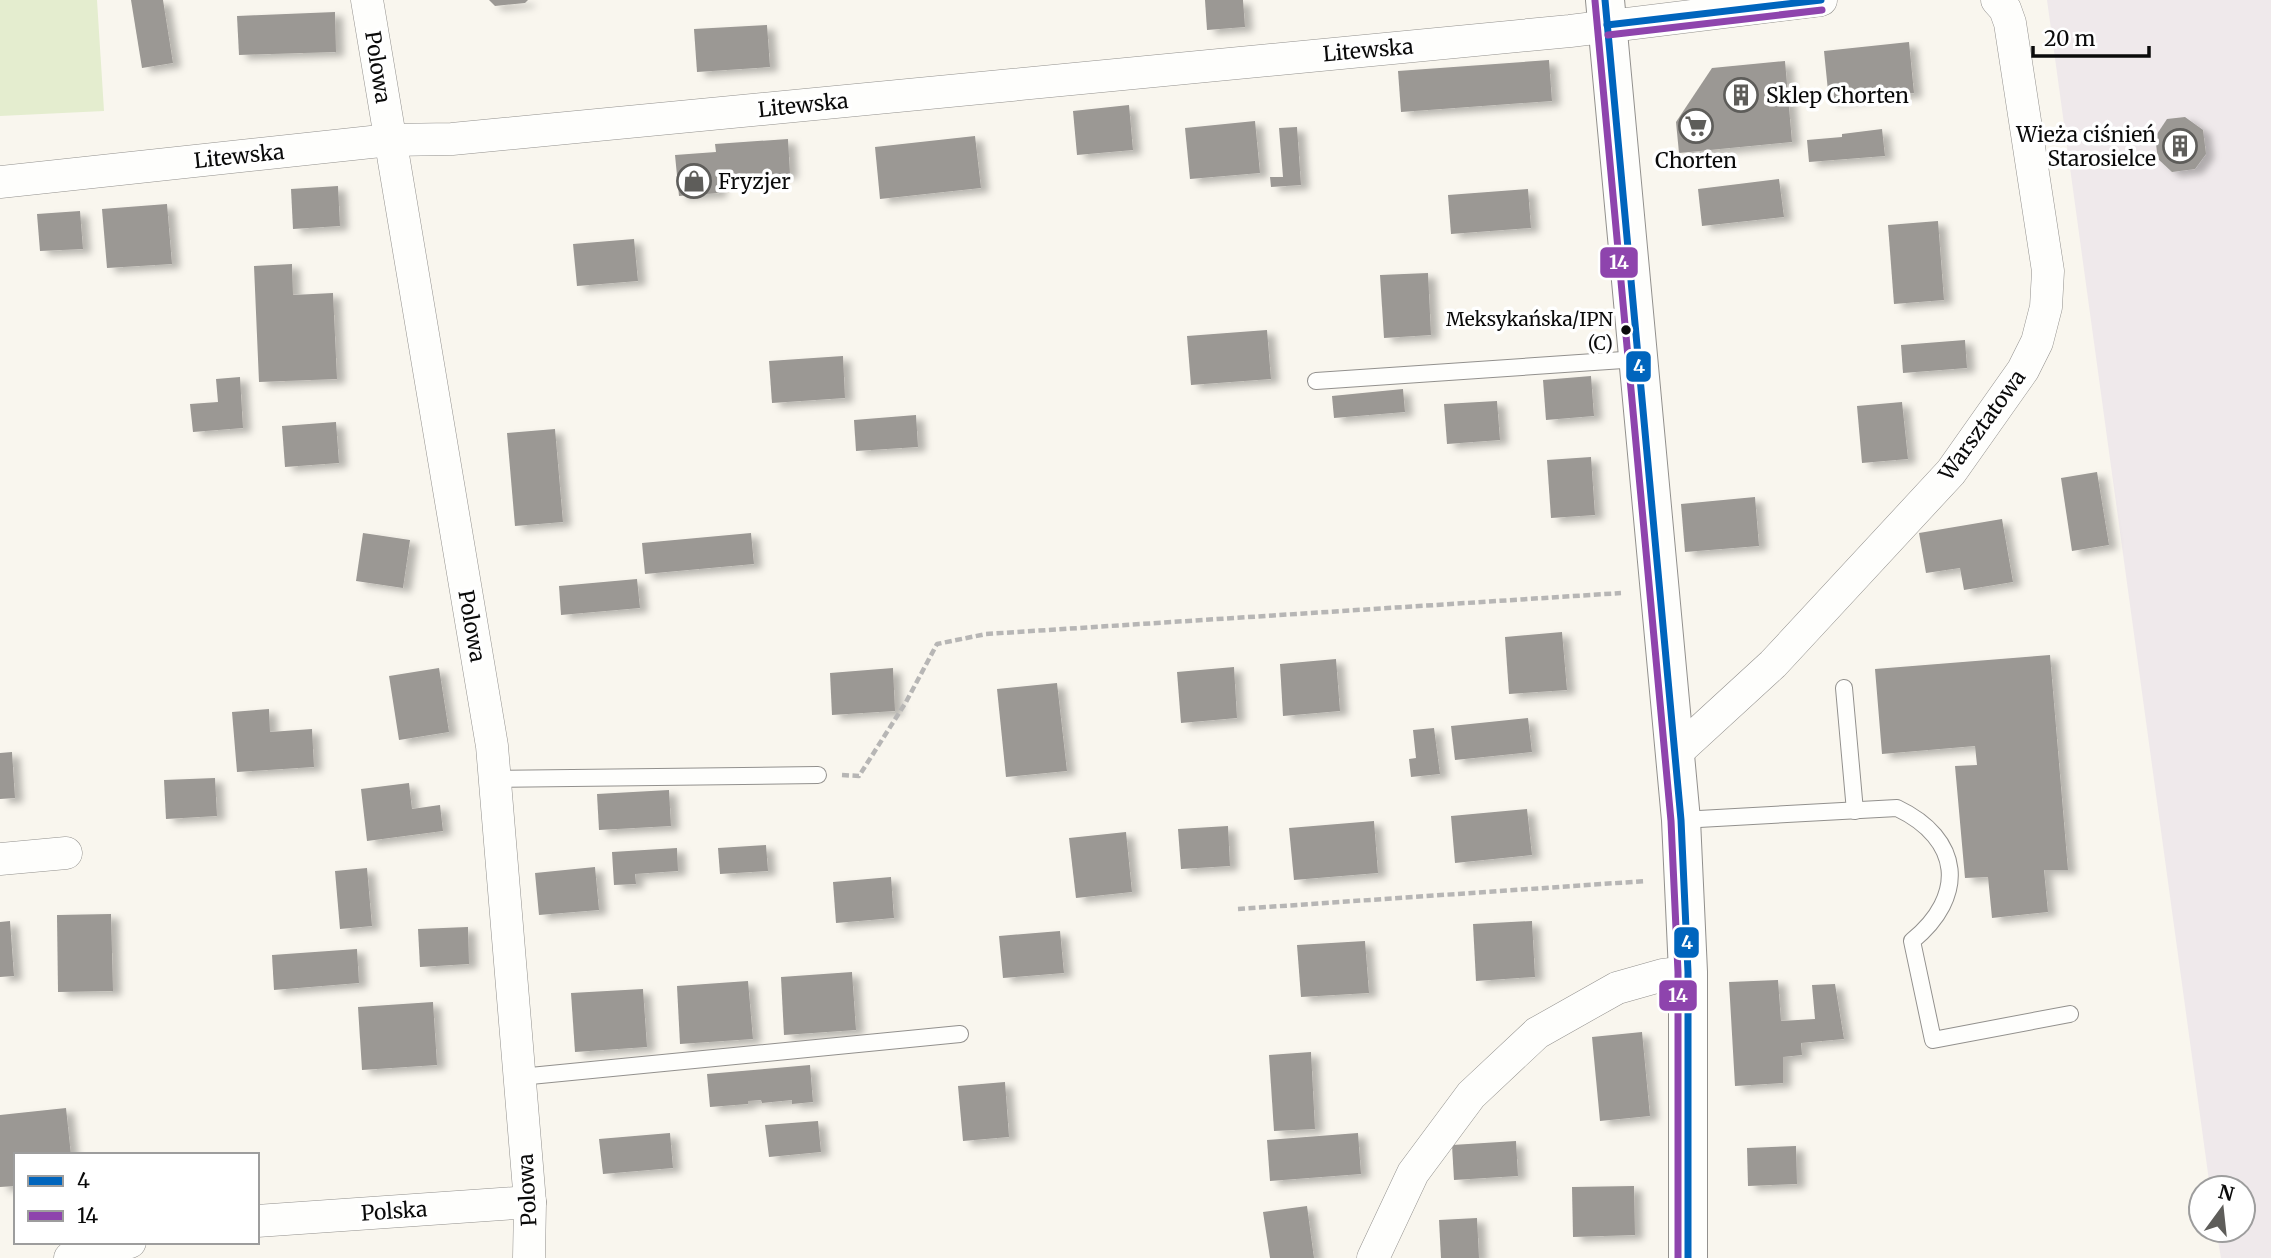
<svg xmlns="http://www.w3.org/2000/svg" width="2271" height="1258" viewBox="0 0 2271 1258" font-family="Merriweather,serif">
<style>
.industrial{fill:#efe9eb}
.green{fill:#e4edcf}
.building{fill:#9b9894;filter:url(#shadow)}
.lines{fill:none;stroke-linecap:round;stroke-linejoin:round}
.service-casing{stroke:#92908d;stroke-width:18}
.minor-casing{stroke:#92908d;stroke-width:33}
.tertiary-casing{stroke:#92908d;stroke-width:40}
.path{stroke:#b7b6b5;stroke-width:4.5;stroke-dasharray:7 3.5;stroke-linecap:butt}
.service{stroke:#fefefc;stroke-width:16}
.minor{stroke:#fefefc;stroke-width:32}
.tertiary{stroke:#fefefc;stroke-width:38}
.bus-1-casing{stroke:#fff;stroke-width:12}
.bus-2-casing{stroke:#fff;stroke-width:12}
.bus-1{stroke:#0065bd;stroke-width:7}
.bus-2{stroke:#8e44ad;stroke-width:7}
.bus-dot{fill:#0a0a0a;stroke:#fff;stroke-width:2.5}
.labels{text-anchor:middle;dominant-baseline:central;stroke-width:7;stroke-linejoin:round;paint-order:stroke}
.bus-label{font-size:19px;fill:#0a0a0a;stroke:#fff;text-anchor:end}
.street-label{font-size:21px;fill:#0a0a0a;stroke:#fff}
.poi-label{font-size:21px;fill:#0a0a0a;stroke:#fff;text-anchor:start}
.line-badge{stroke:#fff;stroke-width:2.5}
.badge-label{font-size:19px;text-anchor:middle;font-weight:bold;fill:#fff}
</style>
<defs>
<filter id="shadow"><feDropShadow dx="8" dy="4.5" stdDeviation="3.5" flood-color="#0004"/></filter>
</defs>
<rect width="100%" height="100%" fill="#f9f6ee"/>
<!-- industrial -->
<path class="industrial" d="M2047,0h224v1258h-50l-5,-28h27v-42h-33z"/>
<!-- green -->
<path class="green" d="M0,0h97l7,111 -104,5z"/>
<!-- building -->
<g class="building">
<path d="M131,0h32l10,63 -31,5z"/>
<path d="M489,0h39l-3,3 -30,3z"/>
<path d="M1205,0h38l2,27 -38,3z"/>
<path d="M335,12l1,40 -97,3 -2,-39z"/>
<path d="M767,25l3,42 -73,5 -3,-43z"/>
<path d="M1909,42l5,51 -85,8 -5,-50z"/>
<path d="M1549,60l3,41 -151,11 -3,-41z"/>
<path d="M1785,61l7,81 -113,11 -3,-31 36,-54z"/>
<path d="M1129,105l4,45 -56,5 -4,-44z"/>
<path d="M2185,117l18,13 3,24 -11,15 -23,3 -14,-13 -3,-22 12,-18z"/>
<path d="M1255,121l5,52 -70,6 -5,-51z"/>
<path d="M1297,127l4,58 -30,2 -1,-10h13l-4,-49z"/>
<path d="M1882,129l3,27 -76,6 -2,-22 35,-3v-3z"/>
<path d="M975,136l6,52 -101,11 -5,-52z"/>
<path d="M788,139l2,35 -72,5 1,14 -40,3 -4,-41 41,-3 -1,-8z"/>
<path d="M1779,179l5,38 -82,9 -4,-37z"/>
<path d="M338,186l2,40 -47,3 -2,-40z"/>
<path d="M1528,189l3,39 -80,6 -3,-39z"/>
<path d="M167,204l5,60 -65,4 -5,-59z"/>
<path d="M80,211l3,38 -43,2 -3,-37z"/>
<path d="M1938,221l6,79 -50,4 -6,-79z"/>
<path d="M634,239l4,42 -61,5 -4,-42z"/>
<path d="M292,264l1,31 40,-2 4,86 -78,3 -5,-116z"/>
<path d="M1428,273l3,62 -47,3 -4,-63z"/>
<path d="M1267,330l4,49 -80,6 -4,-49z"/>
<path d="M1965,340l2,28 -64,5 -2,-28z"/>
<path d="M843,356l2,42 -73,5 -3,-42z"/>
<path d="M1591,376l3,40 -48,4 -3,-40z"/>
<path d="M240,377l3,51 -50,4 -3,-28 28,-2 -2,-23z"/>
<path d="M1403,389l2,23 -71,6 -2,-22z"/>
<path d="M1497,401l3,39 -53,4 -3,-40z"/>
<path d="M1902,402l6,57 -46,4 -5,-57z"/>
<path d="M916,415l2,32 -62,4 -2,-31z"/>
<path d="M336,422l3,41 -54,4 -3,-41z"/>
<path d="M555,429l8,93 -48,4 -8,-93z"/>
<path d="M1591,457l4,58 -44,3 -4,-58z"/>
<path d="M2097,472l12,73 -37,6 -11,-73z"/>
<path d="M1755,497l4,49 -74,6 -4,-48z"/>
<path d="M2002,519l11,63 -49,8 -4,-22 -34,5 -7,-40z"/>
<path d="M363,533l47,7 -7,48 -47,-7z"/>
<path d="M751,533l3,31 -109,10 -3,-31z"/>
<path d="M637,579l3,29 -79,7 -2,-29z"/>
<path d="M1562,632l5,58 -58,4 -4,-57z"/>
<path d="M2050,655l18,215h-24l4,42 -56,6 -4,-41 -23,1 -10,-112 22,-1 -2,-19 -93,8 -7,-85z"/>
<path d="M1336,659l4,52 -57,5 -3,-52z"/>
<path d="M1234,667l3,51 -56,5 -4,-51z"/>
<path d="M439,668l10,64 -50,8 -10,-64z"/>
<path d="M893,668l2,43 -63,4 -2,-42z"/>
<path d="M1057,683l10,88 -61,6 -9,-88z"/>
<path d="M269,709l1,23 42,-3 2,38 -77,5 -5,-60z"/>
<path d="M1528,718l4,34 -77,8 -4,-34z"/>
<path d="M1434,728l6,46 -29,3 -2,-18 7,-1 -3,-28z"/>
<path d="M12,752l3,46 -15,1v-46z"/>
<path d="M215,778l2,38 -51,3 -2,-39z"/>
<path d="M409,783l3,26 28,-4 3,26 -76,10 -6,-52z"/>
<path d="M669,790l2,36 -72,4 -2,-36z"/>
<path d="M1527,809l5,46 -77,8 -4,-47z"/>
<path d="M1374,821l4,52 -84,7 -5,-52z"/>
<path d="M1228,826l2,40 -49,3 -3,-40z"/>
<path d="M1126,832l6,60 -56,6 -7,-60z"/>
<path d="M766,845l2,26 -48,3 -2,-26z"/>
<path d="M677,848l1,23 -43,3 1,10 -22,1 -2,-33z"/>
<path d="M595,867l4,43 -60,5 -4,-42z"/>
<path d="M367,868l5,58 -32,3 -5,-58z"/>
<path d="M891,877l3,41 -58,5 -3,-41z"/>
<path d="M111,914l2,77 -55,1 -1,-77z"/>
<path d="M10,921l4,55 -14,1v-55z"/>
<path d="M1532,921l3,56 -59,4 -3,-57z"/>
<path d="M468,927l1,37 -49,3 -2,-38z"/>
<path d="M1060,931l4,42 -61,5 -4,-42z"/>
<path d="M1365,941l4,52 -68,4 -4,-52z"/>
<path d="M357,949l2,34 -85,7 -2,-35z"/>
<path d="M852,972l4,58 -72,5 -3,-58z"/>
<path d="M1778,980l3,41 34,-2 -3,-34 23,-1 9,55 -43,4 1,12 -19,2v26l-48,3 -6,-104z"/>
<path d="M748,981l5,58 -73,5 -3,-58z"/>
<path d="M643,989l4,58 -72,5 -4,-59z"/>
<path d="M433,1002l4,63 -75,5 -4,-63z"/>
<path d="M1642,1032l8,84 -50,5 -8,-84z"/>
<path d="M1311,1052l4,77 -41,2 -5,-76z"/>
<path d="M810,1065l3,37 -21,2v-4l-30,3 -1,-3 -13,1v3l-38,3 -3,-33z"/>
<path d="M1005,1082l4,55 -46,4 -5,-55z"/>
<path d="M66,1108l5,47h-55v31l-16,1v-72z"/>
<path d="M818,1121l3,31 -52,5 -4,-32z"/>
<path d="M670,1133l3,35 -70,6 -4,-35z"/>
<path d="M1358,1133l3,41 -91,7 -3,-41z"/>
<path d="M1516,1141l2,35 -64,4 -2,-35z"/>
<path d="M1796,1146l1,38 -49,2 -1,-38z"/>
<path d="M1634,1186l1,49 -62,2 -1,-50z"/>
<path d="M1307,1206l7,52h-44l-7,-46z"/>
<path d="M1477,1218l2,40h-38l-2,-38z"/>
</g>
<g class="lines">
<!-- service casing -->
<g class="service-casing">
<g id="service">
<path d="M1316,381l322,-22"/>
<path d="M1844,688l11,123"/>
<path d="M495,779l323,-4"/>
<path d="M1681,820l216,-12c65,31 70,88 15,133l21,99 137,-26"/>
<path d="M520,1077l440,-43"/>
</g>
</g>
<!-- minor casing -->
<g class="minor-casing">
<g id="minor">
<path d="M367,0l125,746 38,456 -1,56"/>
<path d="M0,182l390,-42 62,-1 1118,-108 251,-31"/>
<path d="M1676,753l97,-89 178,-192 72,-102 14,-28 9,-35 2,-36 -38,-248 -5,-14 -8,-9"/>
<path d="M0,859l66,-6"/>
<path d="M257,1221l273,-19"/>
<path d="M70,1258l60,-16"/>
<path d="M1373,1258l40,-85 58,-78 66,-62 80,-45 46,-13 25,-3"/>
</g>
</g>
<!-- tertiary casing -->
<g class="tertiary-casing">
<path id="tertiary" d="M1605,0l76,820 7,152v286"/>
</g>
<!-- path -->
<g class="path">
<path d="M842,775l17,1 47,-74 31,-58 49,-10 635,-41"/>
<path d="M1238,909l408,-28"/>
</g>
<!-- service -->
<use href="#service" class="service"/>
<!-- minor -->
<use href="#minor" class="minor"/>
<!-- tertiary -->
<use href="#tertiary" class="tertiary"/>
<!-- bus-1 casing -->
<g class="bus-1-casing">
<g id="bus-1">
<path d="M1605,0l76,820 7,152v286"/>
<path d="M1607,25l214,-25"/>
</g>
</g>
<!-- bus-2 casing -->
<g class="bus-2-casing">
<g id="bus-2">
<path d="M1595,1l76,820 7,151v286"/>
<path d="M1608,35l214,-25"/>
</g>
</g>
<!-- bus-1 -->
<use href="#bus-1" class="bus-1"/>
<!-- bus-2 -->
<use href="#bus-2" class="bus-2"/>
</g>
<!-- icons -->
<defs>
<g id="building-ring" transform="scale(1.75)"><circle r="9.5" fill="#fff" stroke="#5e5d5a" stroke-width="1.5"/><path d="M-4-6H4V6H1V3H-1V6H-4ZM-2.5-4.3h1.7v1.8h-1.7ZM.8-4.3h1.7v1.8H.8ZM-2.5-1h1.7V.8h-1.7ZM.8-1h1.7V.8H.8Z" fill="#5e5d5a"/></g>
<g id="supermarket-ring" transform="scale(1.75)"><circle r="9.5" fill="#fff" stroke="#5e5d5a" stroke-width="1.5"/><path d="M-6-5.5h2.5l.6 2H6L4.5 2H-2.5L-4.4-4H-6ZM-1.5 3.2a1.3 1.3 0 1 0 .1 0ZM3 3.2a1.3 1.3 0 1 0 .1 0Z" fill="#5e5d5a"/></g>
<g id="shop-ring" transform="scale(1.75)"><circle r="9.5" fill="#fff" stroke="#5e5d5a" stroke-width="1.5"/><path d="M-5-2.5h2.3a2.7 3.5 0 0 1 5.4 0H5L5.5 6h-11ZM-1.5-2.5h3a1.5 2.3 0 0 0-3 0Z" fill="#5e5d5a"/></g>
</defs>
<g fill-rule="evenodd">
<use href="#building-ring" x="1741" y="95"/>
<use href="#supermarket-ring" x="1696" y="126"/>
<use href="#building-ring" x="2180" y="146"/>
<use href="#shop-ring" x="694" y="181"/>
</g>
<!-- markers -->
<circle class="bus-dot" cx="1626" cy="330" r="6"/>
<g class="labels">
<!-- bus labels -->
<g class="bus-label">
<text x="1613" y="319">Meksykańska/IPN<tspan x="1613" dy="24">(C)</tspan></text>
</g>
<!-- street labels -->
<g class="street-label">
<text transform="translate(1368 50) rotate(-5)">Litewska</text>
<text transform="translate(378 67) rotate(81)">Polowa</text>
<text transform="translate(803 105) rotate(-6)">Litewska</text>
<text transform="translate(239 156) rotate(-6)">Litewska</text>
<text transform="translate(1982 425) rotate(-54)">Warsztatowa</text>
<text transform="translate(472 626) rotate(80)">Polowa</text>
<text transform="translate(527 1190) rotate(-93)">Polowa</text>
<text transform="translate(394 1211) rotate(-4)">Polska</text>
</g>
<!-- poi labels -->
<g class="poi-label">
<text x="1766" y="95">Sklep Chorten</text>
<text x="2156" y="134" text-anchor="end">Wieża ciśnień<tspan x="2156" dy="24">Starosielce</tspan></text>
<text x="1696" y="160" text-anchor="middle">Chorten</text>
<text x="718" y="181">Fryzjer</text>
</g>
</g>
<g class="line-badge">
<rect x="1599" y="246" width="40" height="33" rx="7" fill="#8e44ad"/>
<rect x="1625" y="350" width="27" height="33" rx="7" fill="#0065bd"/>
<rect x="1673" y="926" width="27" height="33" rx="7" fill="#0065bd"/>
<rect x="1658" y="979" width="40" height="33" rx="7" fill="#8e44ad"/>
</g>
<g class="badge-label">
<text x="1619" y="269">14</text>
<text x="1639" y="373">4</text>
<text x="1687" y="949">4</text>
<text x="1678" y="1002">14</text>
</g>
<!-- legend -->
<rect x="14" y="1153" width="245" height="91" fill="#ffffff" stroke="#9d9d9d" stroke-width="2"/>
<rect x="28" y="1176" width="35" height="10" fill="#0065bd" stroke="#9d9d9d" stroke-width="2"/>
<text x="77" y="1188" font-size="21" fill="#0a0a0a">4</text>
<rect x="28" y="1211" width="35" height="10" fill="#8e44ad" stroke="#9d9d9d" stroke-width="2"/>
<text x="77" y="1223" font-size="21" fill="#0a0a0a">14</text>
<!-- north arrow -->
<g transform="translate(2222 1209) rotate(15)"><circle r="33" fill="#ffffff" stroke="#9d9d9d" stroke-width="2"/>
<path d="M0-5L12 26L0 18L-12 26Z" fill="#5e5d5a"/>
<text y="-10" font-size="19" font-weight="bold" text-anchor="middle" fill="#0a0a0a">N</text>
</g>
<!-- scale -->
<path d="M2033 46v10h116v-10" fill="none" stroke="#0a0a0a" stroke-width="3.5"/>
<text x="2044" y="46" font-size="21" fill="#0a0a0a" stroke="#ffffff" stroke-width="5" paint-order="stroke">20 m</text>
</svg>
